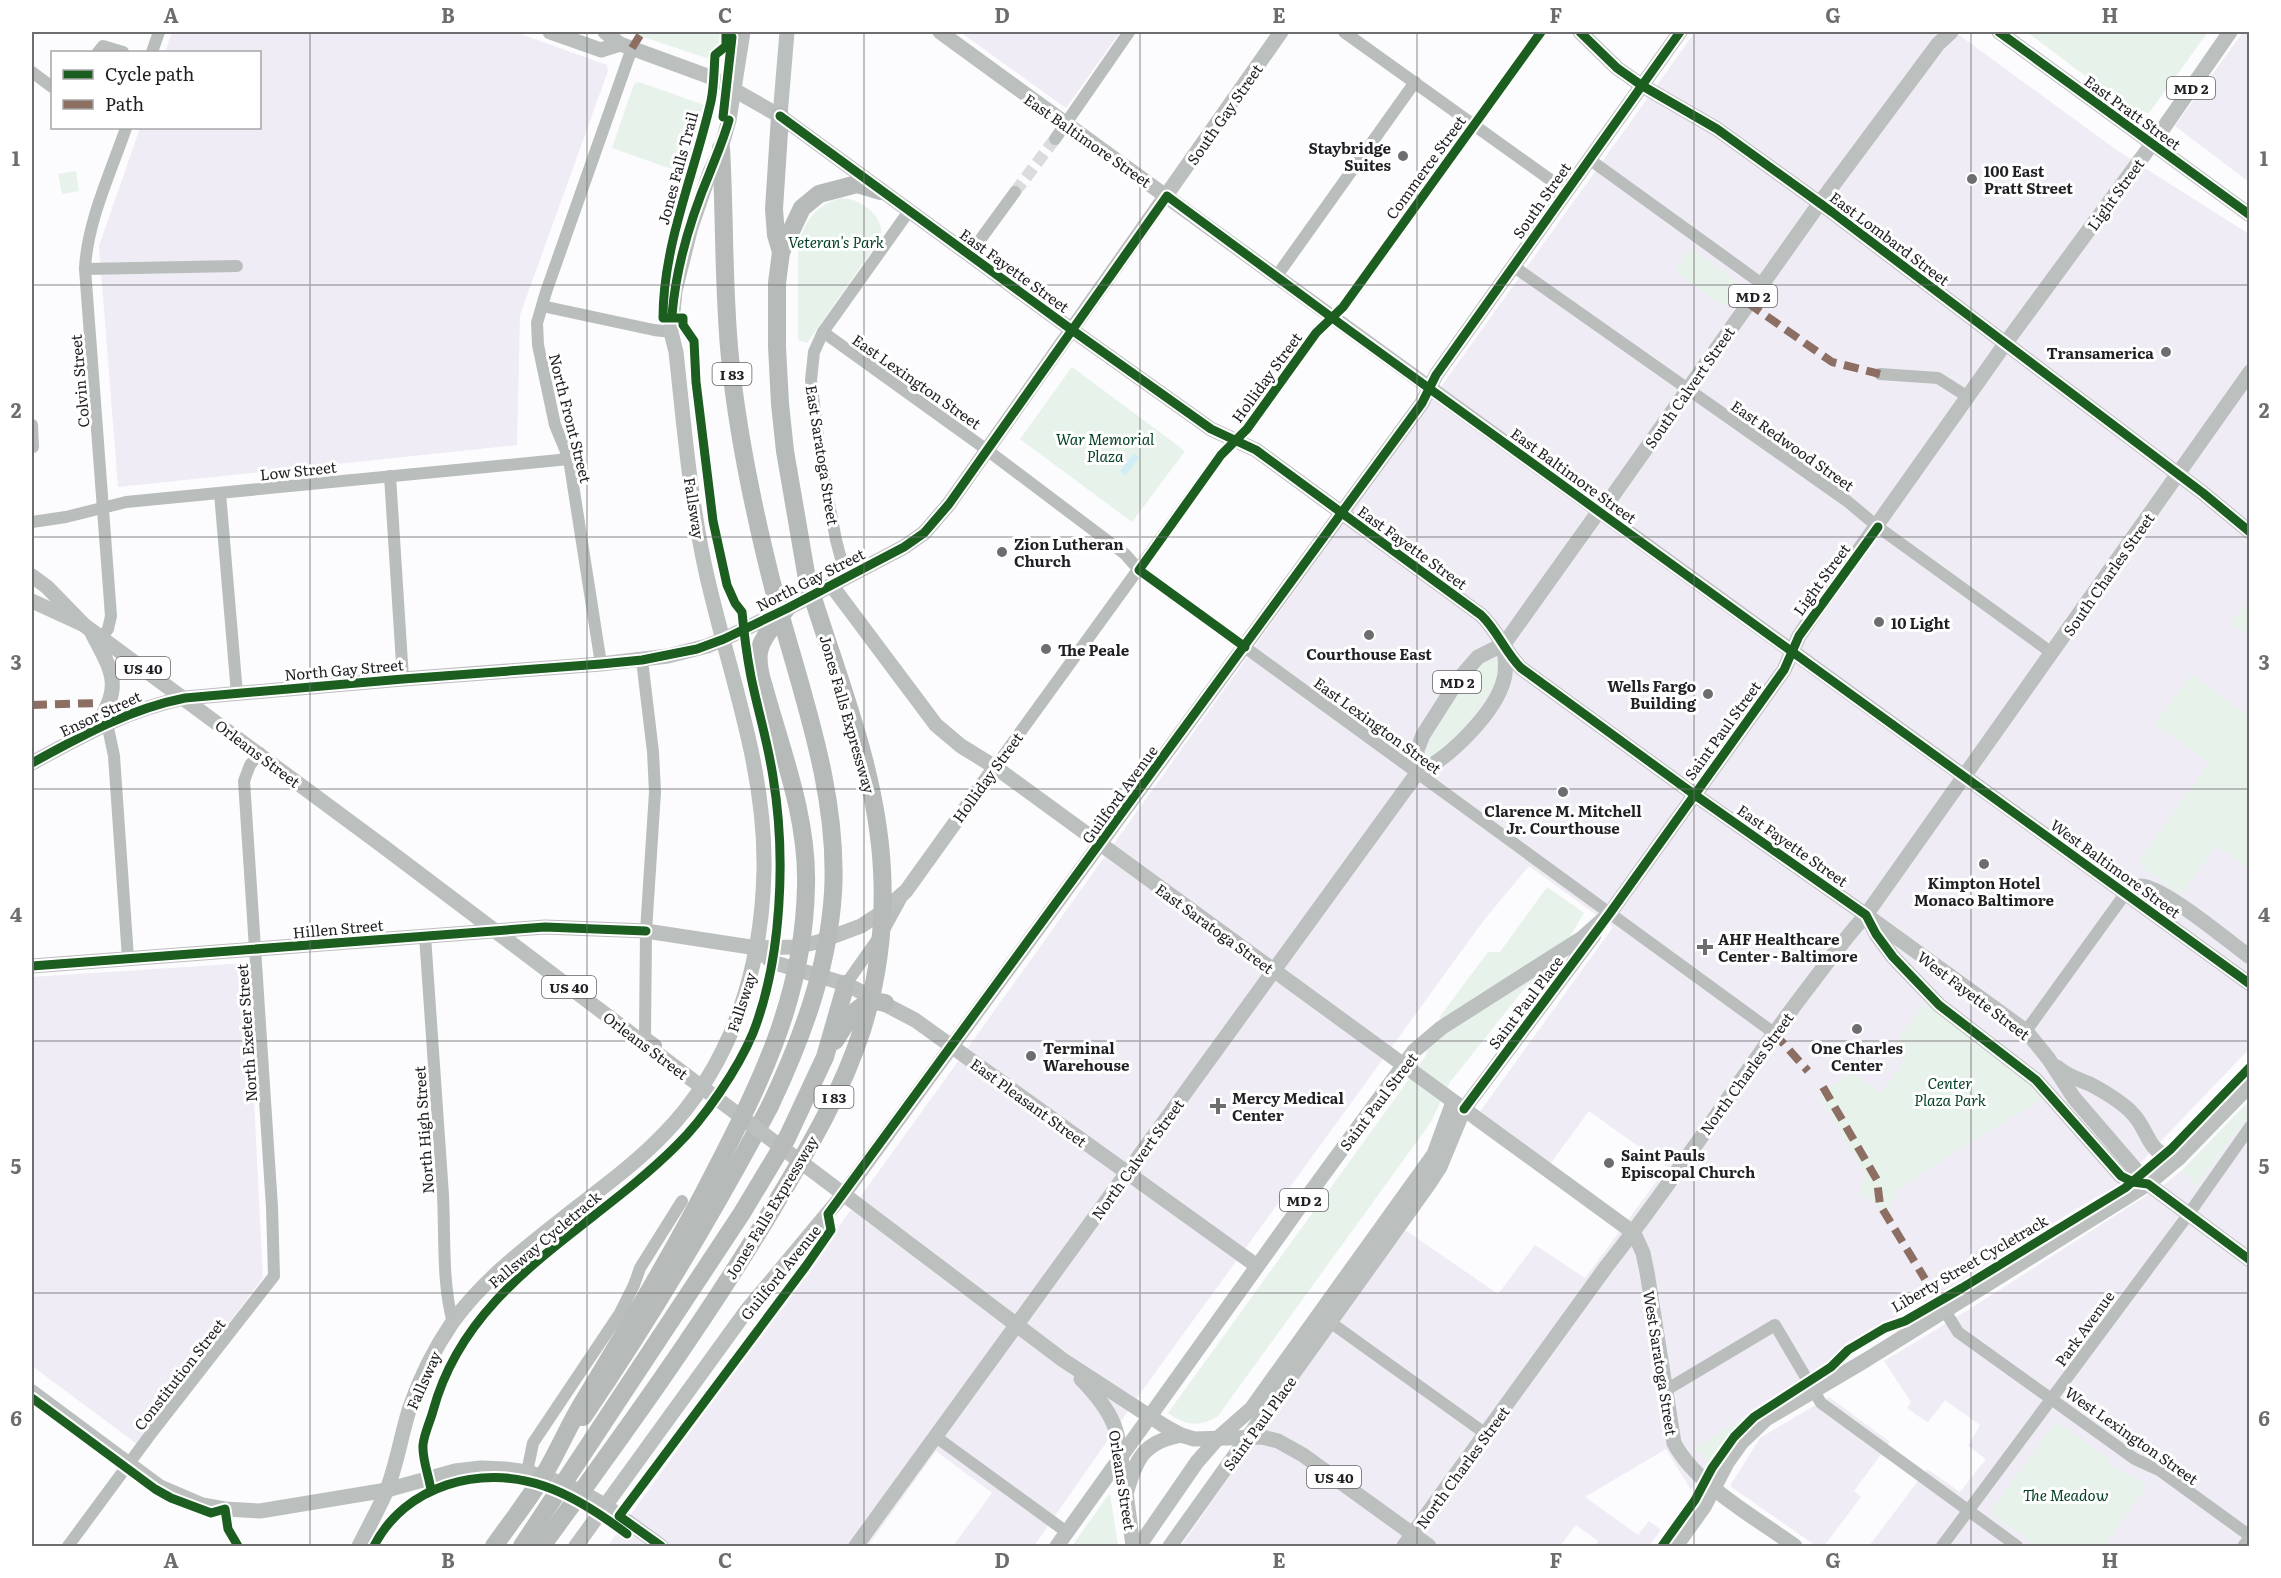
<svg xmlns="http://www.w3.org/2000/svg" width="2281" height="1578" viewBox="0 0 2281 1578" font-family="Literata,serif">
<style>
.built{fill:#efecf5}
.green{fill:#e7f2eb}
.water{fill:#d1eef6}
.lines{fill:none;stroke-linecap:round;stroke-linejoin:round}
.minor-tunnel{stroke:#dbdadc;stroke-width:12;stroke-dasharray:12 6;stroke-linecap:butt}
.minor{stroke:#b9bdbc;stroke-width:12}
.major{stroke:#bbbfbe;stroke-width:15}
.highway{stroke:#b6bab9;stroke-width:18}
.tram{stroke:#babbbc;stroke-width:1.5}
.major-bridge{stroke:#bbbfbe;stroke-width:15}
.highway-bridge{stroke:#b6bab9;stroke-width:18}
.quiet{stroke:#8d6e63;stroke-width:8;stroke-dasharray:15 8;stroke-linecap:butt}
.cycleway-casing{stroke:#fff;stroke-width:13}
.cycleway{stroke:#1b5e20;stroke-width:9}
.grid{fill:none;stroke:#6d6c6f;stroke-width:1.5;stroke-opacity:0.55}
.poi-dot{fill:#6d6c6f;stroke:#fff;stroke-width:2}
.labels{text-anchor:middle;dominant-baseline:central;stroke-width:6;stroke-linejoin:round;paint-order:stroke}
.shield{fill:#fff;stroke:#636265;stroke-width:1.5}
.shield-label{font-size:14px;font-weight:bold;fill:#201f23}
.street-label{font-size:15px;fill:#201f23;stroke:#fff}
.poi-label{font-size:15px;font-weight:bold;fill:#201f23;stroke:#fff;text-anchor:start}
.park-label{font-size:15px;font-style:italic;fill:#074227;stroke:#fff}
.neatline{fill:none;stroke:#6d6c6f;stroke-width:2}
.grid-label{font-size:20px;text-anchor:middle;font-weight:bold;fill:#6d6c6f}
</style>
<rect width="100%" height="100%" fill="#fcfbfd"/>
<!-- built -->
<g class="built">
<path d="M172,32h343l92,33 1,6 -88,244 -3,130 -399,42 -19,-241 41,-118h120v-76h-95z"/>
<path d="M960,32h160l-54,76z"/>
<path d="M1695,32h260l163,119 131,83v815l-127,133 -3,6 -23,9 -72,44 -6,10 -86,51h-12l-107,69 -17,14 -101,63 14,15 -18,27 -25,-41 -81,48 53,38 11,-14 12,9 -12,16h-54l3,-5 -22,-16 -16,21h-379l221,-318 96,66 37,-49 50,33 82,-111 -78,-56 -47,64 -71,-51 142,-197 -84,-61 -45,54 -340,468 -110,158h-81l39,-53 -56,-42 -68,95h-260l346,-479z"/>
<path d="M2243,32h7l-1,150 -74,-56z"/>
<path d="M247,963l16,315 -126,166 -105,-78v-389z"/>
<path d="M2249,1116v430h-145l43,-60 -22,-11 -17,-12 2,-2 -121,52 47,33h-167l58,-77 33,23 26,-33 -18,-13 12,-21 -35,-25 -17,22 -10,-6 -11,-8 4,-6 -27,-41 81,-49 201,-129 16,-13 14,16 46,-63z"/>
<path d="M1829,1397l61,45 -36,49 7,6 -37,49h-8l-86,-60 30,-48z"/>
</g>
<!-- green -->
<g class="green">
<path d="M628,32h102c-1,15 -8,22 -23,26z"/>
<path d="M2027,32h181l-59,81 -9,-1 -3,3z"/>
<path d="M639,82l65,23 -15,70 -77,-27 22,-64z"/>
<path d="M76,171l3,20 -17,3 -4,-20z"/>
<path d="M841,198c20,0 46,20 39,41l-73,104 -9,-3v-91c4,-25 17,-44 43,-51z"/>
<path d="M1691,248l49,37 -16,22 -49,-36z"/>
<path d="M1072,367l113,84 -53,71 -112,-83z"/>
<path d="M2247,602l2,2v22l-5,7 -13,-10z"/>
<path d="M1487,659l10,2 4,6 1,9 -50,68 -27,19c0,-25 43,-88 62,-104z"/>
<path d="M2192,674l57,42v154l-32,-24 -37,49 -43,-32 72,-100 -55,-39z"/>
<path d="M1547,887l37,26 -46,77 -10,-6 -78,98 -19,40 -213,294c-19,12 -33,9 -50,-3l257,-356 16,-42 47,-63h12z"/>
<path d="M1926,1002l121,95 -102,61 -45,31 -14,25 -16,-16 -12,-3 8,-20 -47,-79 32,-24 29,21 24,-32 -14,-13z"/>
<path d="M2249,1101v15l-7,7 -46,63 -14,-16z"/>
<path d="M1743,1418l-34,45 -14,-15z"/>
<path d="M2056,1421l54,39 -1,3 16,11 2,-1 20,13 -43,60h-68l-47,-33z"/>
<path d="M1110,1494l8,52h-46l35,-49z"/>
</g>
<!-- water -->
<path class="water" d="M1134,453l5,5 -14,18 -5,-5z"/>
<g class="lines">
<!-- minor-tunnel -->
<path class="minor-tunnel" d="M1015,192l40,-53"/>
<!-- minor -->
<g class="minor">
<path d="M1344,32l222,159"/>
<path d="M98,52l5,-6 20,6"/>
<path d="M152,52l7,-20"/>
<path d="M32,72l20,15"/>
<path d="M1055,139l74,-107"/>
<path d="M1589,159l173,125"/>
<path d="M969,255l46,-63"/>
<path d="M1513,266l334,235 31,26 174,126"/>
<path d="M85,269l152,-3"/>
<path d="M1276,277l139,-195"/>
<path d="M542,306l112,24 17,2"/>
<path d="M823,332l164,118 138,104 14,16 635,463"/>
<path d="M1880,374l58,4 30,19"/>
<path d="M32,425l1,22h-1"/>
<path d="M390,476l13,203"/>
<path d="M220,493l17,201"/>
<path d="M32,522l34,-5 60,-15 443,-43"/>
<path d="M846,578l-10,-38 -15,-79 -10,-81 3,-28 9,-20 86,-121"/>
<path d="M102,637l6,-8 3,-13 -26,-347c2,-47 26,-97 41,-141"/>
<path d="M642,660l11,92 2,40 -9,139 -1,106 11,8"/>
<path d="M601,664l-32,-205 -14,-34 -17,-80 -1,-22 9,-31 86,-244"/>
<path d="M107,723l7,33 14,202"/>
<path d="M995,767l226,-312 26,-26 69,-96 27,-26 198,-275"/>
<path d="M425,936c6,86 12,172 18,259 2,39 -1,90 10,127"/>
<path d="M846,984l38,-54 18,-33"/>
<path d="M2026,1031l99,-137"/>
<path d="M1945,1311l13,21 177,127 24,11 91,66"/>
<path d="M1323,1317l163,117"/>
<path d="M1666,1390l109,-65 46,78 196,143"/>
<path d="M936,1437l132,96"/>
<path d="M527,1472l6,-29 87,-130 14,-28 6,-17 42,-67"/>
<path d="M225,1509l3,20 10,17"/>
<path d="M68,1546l85,-115 121,-155 -2,-69 -28,-426 6,-16 10,-12"/>
<path d="M1942,1546l246,-331 62,-88"/>
</g>
<!-- major -->
<g class="major">
<path d="M550,32l51,18 19,-6"/>
<path d="M605,32l15,12 93,34 67,38 292,214 139,99 45,21 225,165c16,15 24,37 40,53l174,127 171,120 160,116 22,27 26,40 74,86 102,76"/>
<path d="M940,32l1310,952"/>
<path d="M1580,32l37,36 24,17 76,44 115,83 371,281 47,39"/>
<path d="M1999,32l251,183"/>
<path d="M780,116l7,-84"/>
<path d="M32,576l15,11 37,38 300,222"/>
<path d="M832,586l104,139 25,21 34,21 639,466 9,20 4,19 27,171c22,42 82,75 121,103"/>
<path d="M32,601l50,23"/>
<path d="M91,631c22,42 33,55 3,98"/>
<path d="M32,763c49,-27 97,-54 153,-65l218,-19 198,-15 67,-8 39,-10 17,-7 62,-30 118,-62 20,-14 25,-29 332,-472"/>
<path d="M1418,772l-1,-22 6,-15 35,-55 20,-23 26,-13 95,-133 10,-10 210,-297 119,-160 13,-12"/>
<path d="M2125,894c4,-5 9,-8 16,-8 23,1 87,55 109,71"/>
<path d="M1869,920l7,14 17,23 46,48 97,75 85,96 12,6 15,2"/>
<path d="M757,948l15,14 74,22 69,36 342,246"/>
<path d="M32,966l513,-39 101,4 111,17 37,-1 24,-5 43,-16 20,-13 25,-22 89,-124"/>
<path d="M2057,1067c10,9 21,12 33,17 13,7 31,17 42,29 19,19 13,42 47,45"/>
<path d="M32,1392l128,95 42,18 23,4 35,2 127,-21 68,-19 26,-3 24,1 22,3 23,7 30,12 26,15 55,40"/>
<path d="M1163,1425l18,10 13,4 68,-2 16,4 25,14 126,91"/>
<path d="M1125,1485l8,61"/>
<path d="M1126,1494c10,-35 17,-52 55,-59"/>
<path d="M359,1546c9,-18 19,-36 27,-54 11,-27 15,-57 24,-85 10,-29 25,-59 42,-84 33,-46 80,-80 124,-115 30,-23 61,-46 87,-73 70,-71 99,-168 101,-265 2,-103 -36,-199 -58,-298 -16,-72 -22,-147 -30,-220l-5,-20 4,-41 16,-64 19,-55 11,-24 8,-28 14,-88"/>
<path d="M576,1546l171,-236 99,-119 576,-788 14,-28 244,-343"/>
<path d="M856,1546l562,-774c30,-12 78,-60 86,-93 3,-10 1,-21 0,-32"/>
<path d="M1057,1546l242,-338 115,-157 27,-23 141,-90 28,-25 174,-243 15,-34 17,-25 189,-267 155,-211 70,-101"/>
<path d="M1139,1546l58,-84 21,-24 33,-29 183,-255 19,-52"/>
<path d="M1170,1546l259,-362 11,-17 24,-58 130,-174"/>
<path d="M1404,1546l202,-279c70,-88 130,-184 198,-274 20,-26 40,-54 62,-78l384,-543"/>
<path d="M1676,1546l28,-39 23,-44 15,-21 24,-23 100,-59 282,-176 31,-26 71,-73"/>
<path d="M2245,1546l5,-6"/>
</g>
<!-- highway -->
<g class="highway">
<path d="M780,116l-6,93 2,26 5,17 -4,31v64l3,57 5,47 22,128"/>
<path d="M721,148c4,70 2,140 9,210 8,81 25,159 45,237"/>
<path d="M781,252l21,-44 17,-14 38,-10 23,7"/>
<path d="M764,687c-13,-41 -2,-46 22,-78"/>
<path d="M835,1041c9,-14 19,-35 36,-39 4,-1 10,0 14,1"/>
<path d="M787,1138l38,-81 21,-73"/>
<path d="M583,1417c68,-100 130,-204 187,-311"/>
</g>
<!-- tram -->
<path class="tram" d="M2238,1546l12,-13"/>
<!-- major-bridge -->
<g class="major-bridge">
<path d="M384,847l679,513 100,65"/>
<path d="M1081,1379c36,37 37,51 43,100"/>
</g>
<!-- highway-bridge -->
<g class="highway-bridge">
<path d="M770,1106c32,-68 58,-137 63,-213 6,-101 -32,-201 -58,-298"/>
<path d="M494,1546c17,-24 36,-48 51,-73 14,-24 24,-48 38,-71 47,-78 93,-154 134,-235 48,-93 87,-175 89,-281 2,-68 -24,-134 -42,-199"/>
<path d="M522,1546l220,-333 45,-75"/>
<path d="M542,1546c80,-110 160,-220 231,-338 33,-56 69,-115 89,-178 16,-51 23,-106 20,-160 -5,-101 -46,-196 -75,-291"/>
</g>
<!-- quiet -->
<g class="quiet">
<path d="M632,48l10,-16"/>
<path d="M1748,303l84,59 48,12"/>
<path d="M32,705l66,-2"/>
<path d="M1774,1033l34,38"/>
<path d="M1823,1087l54,93 3,25 45,74"/>
</g>
<!-- cycleway casing -->
<g class="cycleway-casing">
<g id="cycleway">
<path d="M1580,32l37,36 24,17 76,44 115,83 371,281 47,39"/>
<path d="M1999,32l251,183"/>
<path d="M780,116l292,214 139,99 45,21 225,165c16,15 24,37 40,53l174,127 171,120 10,19 17,23 46,48 97,75 85,96 12,6 15,2 102,76"/>
<path d="M723,117l9,-80"/>
<path d="M672,315c4,-48 19,-98 38,-143 7,-18 14,-34 19,-52"/>
<path d="M1245,647l-106,-77 82,-115 26,-26 69,-96 27,-26 198,-275"/>
<path d="M32,763c49,-27 97,-54 153,-65l218,-19 198,-15 41,-4 55,-11 27,-10 62,-30 118,-62 20,-14 25,-29 218,-308 179,132 904,656"/>
<path d="M32,966l513,-39 101,4"/>
<path d="M1464,1109l146,-196 174,-243 15,-34 79,-109"/>
<path d="M32,1398l123,91 16,9 40,15 14,-4 3,20 10,17"/>
<path d="M431,1490c-2,-14 -9,-31 -8,-45 1,-11 7,-23 10,-34 34,-127 157,-179 243,-265 28,-27 62,-77 77,-113 29,-74 33,-178 20,-256 -5,-34 -15,-66 -22,-100 -4,-21 -7,-43 -9,-65l-7,-9 -8,-18 -14,-64 -17,-139 -2,-41 -11,-16v-7h-20c0,-74 32,-146 48,-217 3,-14 3,-31 4,-46l11,-9v-14"/>
<path d="M374,1546c31,-61 107,-82 170,-60 30,10 58,29 83,48"/>
<path d="M661,1546l-42,-30 187,-250 25,-36 -3,-16 594,-811 14,-28 244,-343"/>
<path d="M1662,1546l33,-46 17,-32 22,-31 20,-20 77,-50 17,-17 37,-22 20,-7 57,-33 163,-100 46,-39 79,-82"/>
</g>
</g>
<!-- cycleway -->
<use href="#cycleway" class="cycleway"/>
</g>
<!-- grid -->
<path class="grid" d="M310,32v1514M587,32v1514M864,32v1514M1140,32v1514M1417,32v1514M1694,32v1514M1971,32v1514M32,285h2218M32,537h2218M32,789h2218M32,1041h2218M32,1293h2218"/>
<!-- markers -->
<g class="poi-dot">
<circle cx="1403" cy="156" r="6"/>
<circle cx="1972" cy="179" r="6"/>
<circle cx="2166" cy="352" r="6"/>
<circle cx="1002" cy="552" r="6"/>
<circle cx="1879" cy="622" r="6"/>
<circle cx="1369" cy="635" r="6"/>
<circle cx="1046" cy="649" r="6"/>
<circle cx="1708" cy="694" r="6"/>
<circle cx="1563" cy="792" r="6"/>
<circle cx="1984" cy="864" r="6"/>
<path d="M1702 938h6v6h6v6h-6v6h-6v-6h-6v-6h6z"/>
<circle cx="1857" cy="1029" r="6"/>
<circle cx="1031" cy="1056" r="6"/>
<path d="M1215 1097h6v6h6v6h-6v6h-6v-6h-6v-6h6z"/>
<circle cx="1609" cy="1163" r="6"/>
</g>
<g class="labels">
<!-- shield labels -->
<g class="shield">
<rect x="2167" y="77" width="48" height="22" rx="4.5"/>
<rect x="1729" y="285" width="48" height="22" rx="4.5"/>
<rect x="712.5" y="363" width="39" height="22" rx="4.5"/>
<rect x="116" y="657" width="54" height="22" rx="4.5"/>
<rect x="1433" y="671" width="48" height="22" rx="4.5"/>
<rect x="542" y="976" width="54" height="22" rx="4.5"/>
<rect x="814.5" y="1086" width="39" height="22" rx="4.5"/>
<rect x="1280" y="1189" width="48" height="22" rx="4.5"/>
<rect x="1307" y="1466" width="54" height="22" rx="4.5"/>
</g>
<g class="shield-label">
<text x="2191" y="88">MD 2</text>
<text x="1753" y="296">MD 2</text>
<text x="732" y="374">I 83</text>
<text x="143" y="668">US 40</text>
<text x="1457" y="682">MD 2</text>
<text x="569" y="987">US 40</text>
<text x="834" y="1097">I 83</text>
<text x="1304" y="1200">MD 2</text>
<text x="1334" y="1477">US 40</text>
</g>
<!-- street labels -->
<g class="street-label">
<text transform="translate(2133 112) rotate(36)">East Pratt Street</text>
<text transform="translate(1224 114) rotate(-55)">South Gay Street</text>
<text transform="translate(1088 140) rotate(35)">East Baltimore Street</text>
<text transform="translate(1425 167) rotate(-54)">Commerce Street</text>
<text transform="translate(677 168) rotate(-75)">Jones Falls Trail</text>
<text transform="translate(2115 194) rotate(-54)">Light Street</text>
<text transform="translate(1541 200) rotate(-55)">South Street</text>
<text transform="translate(1890 238) rotate(37)">East Lombard Street</text>
<text transform="translate(1015 270) rotate(36)">East Fayette Street</text>
<text transform="translate(1266 377) rotate(-54)">Holliday Street</text>
<text transform="translate(79 381) rotate(-95)">Colvin Street</text>
<text transform="translate(917 381) rotate(35)">East Lexington Street</text>
<text transform="translate(1689 387) rotate(-55)">South Calvert Street</text>
<text transform="translate(571 418) rotate(76)">North Front Street</text>
<text transform="translate(1793 445) rotate(35)">East Redwood Street</text>
<text transform="translate(823 455) rotate(81)">East Saratoga Street</text>
<text transform="translate(298 470) rotate(-6)">Low Street</text>
<text transform="translate(1574 475) rotate(36)">East Baltimore Street</text>
<text transform="translate(695 508) rotate(81)">Fallsway</text>
<text transform="translate(1413 547) rotate(36)">East Fayette Street</text>
<text transform="translate(2108 574) rotate(-55)">South Charles Street</text>
<text transform="translate(810 579) rotate(-27)">North Gay Street</text>
<text transform="translate(1821 579) rotate(-54)">Light Street</text>
<text transform="translate(344 669) rotate(-5)">North Gay Street</text>
<text transform="translate(100 713) rotate(-25)">Ensor Street</text>
<text transform="translate(848 714) rotate(74)">Jones Falls Expressway</text>
<text transform="translate(1378 725) rotate(36)">East Lexington Street</text>
<text transform="translate(1722 730) rotate(-54)">Saint Paul Street</text>
<text transform="translate(258 753) rotate(37)">Orleans Street</text>
<text transform="translate(987 777) rotate(-54)">Holliday Street</text>
<text transform="translate(1119 794) rotate(-54)">Guilford Avenue</text>
<text transform="translate(1793 845) rotate(35)">East Fayette Street</text>
<text transform="translate(2116 868) rotate(36)">West Baltimore Street</text>
<text transform="translate(338 928) rotate(-5)">Hillen Street</text>
<text transform="translate(1215 928) rotate(36)">East Saratoga Street</text>
<text transform="translate(1974 995) rotate(37)">West Fayette Street</text>
<text transform="translate(741 1002) rotate(-72)">Fallsway</text>
<text transform="translate(1525 1002) rotate(-53)">Saint Paul Place</text>
<text transform="translate(246 1033) rotate(-94)">North Exeter Street</text>
<text transform="translate(646 1045) rotate(37)">Orleans Street</text>
<text transform="translate(1746 1073) rotate(-54)">North Charles Street</text>
<text transform="translate(1378 1101) rotate(-53)">Saint Paul Street</text>
<text transform="translate(1029 1102) rotate(36)">East Pleasant Street</text>
<text transform="translate(423 1130) rotate(-94)">North High Street</text>
<text transform="translate(1137 1159) rotate(-54)">North Calvert Street</text>
<text transform="translate(771 1207) rotate(-59)">Jones Falls Expressway</text>
<text transform="translate(544 1239) rotate(-40)">Fallsway Cycletrack</text>
<text transform="translate(1969 1263) rotate(-30)">Liberty Street Cycletrack</text>
<text transform="translate(780 1272) rotate(-51)">Guilford Avenue</text>
<text transform="translate(2084 1328) rotate(-54)">Park Avenue</text>
<text transform="translate(1661 1363) rotate(81)">West Saratoga Street</text>
<text transform="translate(179 1374) rotate(-52)">Constitution Street</text>
<text transform="translate(423 1380) rotate(-66)">Fallsway</text>
<text transform="translate(1259 1423) rotate(-54)">Saint Paul Place</text>
<text transform="translate(2132 1435) rotate(35)">West Lexington Street</text>
<text transform="translate(1462 1467) rotate(-54)">North Charles Street</text>
<text transform="translate(1123 1480) rotate(81)">Orleans Street</text>
</g>
<!-- poi labels -->
<g class="poi-label">
<text x="1391" y="147" text-anchor="end">Staybridge<tspan x="1391" dy="17">Suites</tspan></text>
<text x="1984" y="170">100 East<tspan x="1984" dy="17">Pratt Street</tspan></text>
<text x="2154" y="352" text-anchor="end">Transamerica</text>
<text x="1014" y="543">Zion Lutheran<tspan x="1014" dy="17">Church</tspan></text>
<text x="1891" y="622">10 Light</text>
<text x="1058" y="649">The Peale</text>
<text x="1369" y="653" text-anchor="middle">Courthouse East</text>
<text x="1696" y="685" text-anchor="end">Wells Fargo<tspan x="1696" dy="17">Building</tspan></text>
<text x="1563" y="810" text-anchor="middle">Clarence M. Mitchell<tspan x="1563" dy="17">Jr. Courthouse</tspan></text>
<text x="1984" y="882" text-anchor="middle">Kimpton Hotel<tspan x="1984" dy="17">Monaco Baltimore</tspan></text>
<text x="1718" y="938">AHF Healthcare<tspan x="1718" dy="17">Center - Baltimore</tspan></text>
<text x="1043" y="1047">Terminal<tspan x="1043" dy="17">Warehouse</tspan></text>
<text x="1857" y="1047" text-anchor="middle">One Charles<tspan x="1857" dy="17">Center</tspan></text>
<text x="1232" y="1097">Mercy Medical<tspan x="1232" dy="17">Center</tspan></text>
<text x="1621" y="1154">Saint Pauls<tspan x="1621" dy="17">Episcopal Church</tspan></text>
</g>
<!-- park labels -->
<g class="park-label">
<text x="836" y="241">Veteran's Park</text>
<text x="1105" y="438">War Memorial<tspan x="1105" dy="17">Plaza</tspan></text>
<text x="1950" y="1082">Center<tspan x="1950" dy="17">Plaza Park</tspan></text>
<text x="2066" y="1494">The Meadow</text>
</g>
</g>
<!-- border -->
<rect width="2281" height="1578" fill="none" stroke="#ffffff" stroke-width="66"/>
<!-- legend -->
<rect x="51" y="51" width="210" height="78" fill="#ffffff" stroke="#a6a5a7" stroke-width="1.5"/>
<rect x="63" y="70" width="30" height="9" fill="#1b5e20" stroke="#a6a5a7" stroke-width="1.5"/>
<text x="105" y="81" font-size="18" fill="#201f23">Cycle path</text>
<rect x="63" y="100" width="30" height="9" fill="#8d6e63" stroke="#a6a5a7" stroke-width="1.5"/>
<text x="105" y="111" font-size="18" fill="#201f23">Path</text>
<rect x="33" y="33" width="2215" height="1512" class="neatline"/>
<g class="grid-label">
<text x="171" y="23">A</text>
<text x="448" y="23">B</text>
<text x="725" y="23">C</text>
<text x="1002" y="23">D</text>
<text x="1279" y="23">E</text>
<text x="1556" y="23">F</text>
<text x="1833" y="23">G</text>
<text x="2110" y="23">H</text>
<text x="16" y="166">1</text>
<text x="2264" y="166">1</text>
<text x="16" y="418">2</text>
<text x="2264" y="418">2</text>
<text x="16" y="670">3</text>
<text x="2264" y="670">3</text>
<text x="16" y="922">4</text>
<text x="2264" y="922">4</text>
<text x="16" y="1174">5</text>
<text x="2264" y="1174">5</text>
<text x="16" y="1426">6</text>
<text x="2264" y="1426">6</text>
<text x="171" y="1568">A</text>
<text x="448" y="1568">B</text>
<text x="725" y="1568">C</text>
<text x="1002" y="1568">D</text>
<text x="1279" y="1568">E</text>
<text x="1556" y="1568">F</text>
<text x="1833" y="1568">G</text>
<text x="2110" y="1568">H</text>
</g>
</svg>
